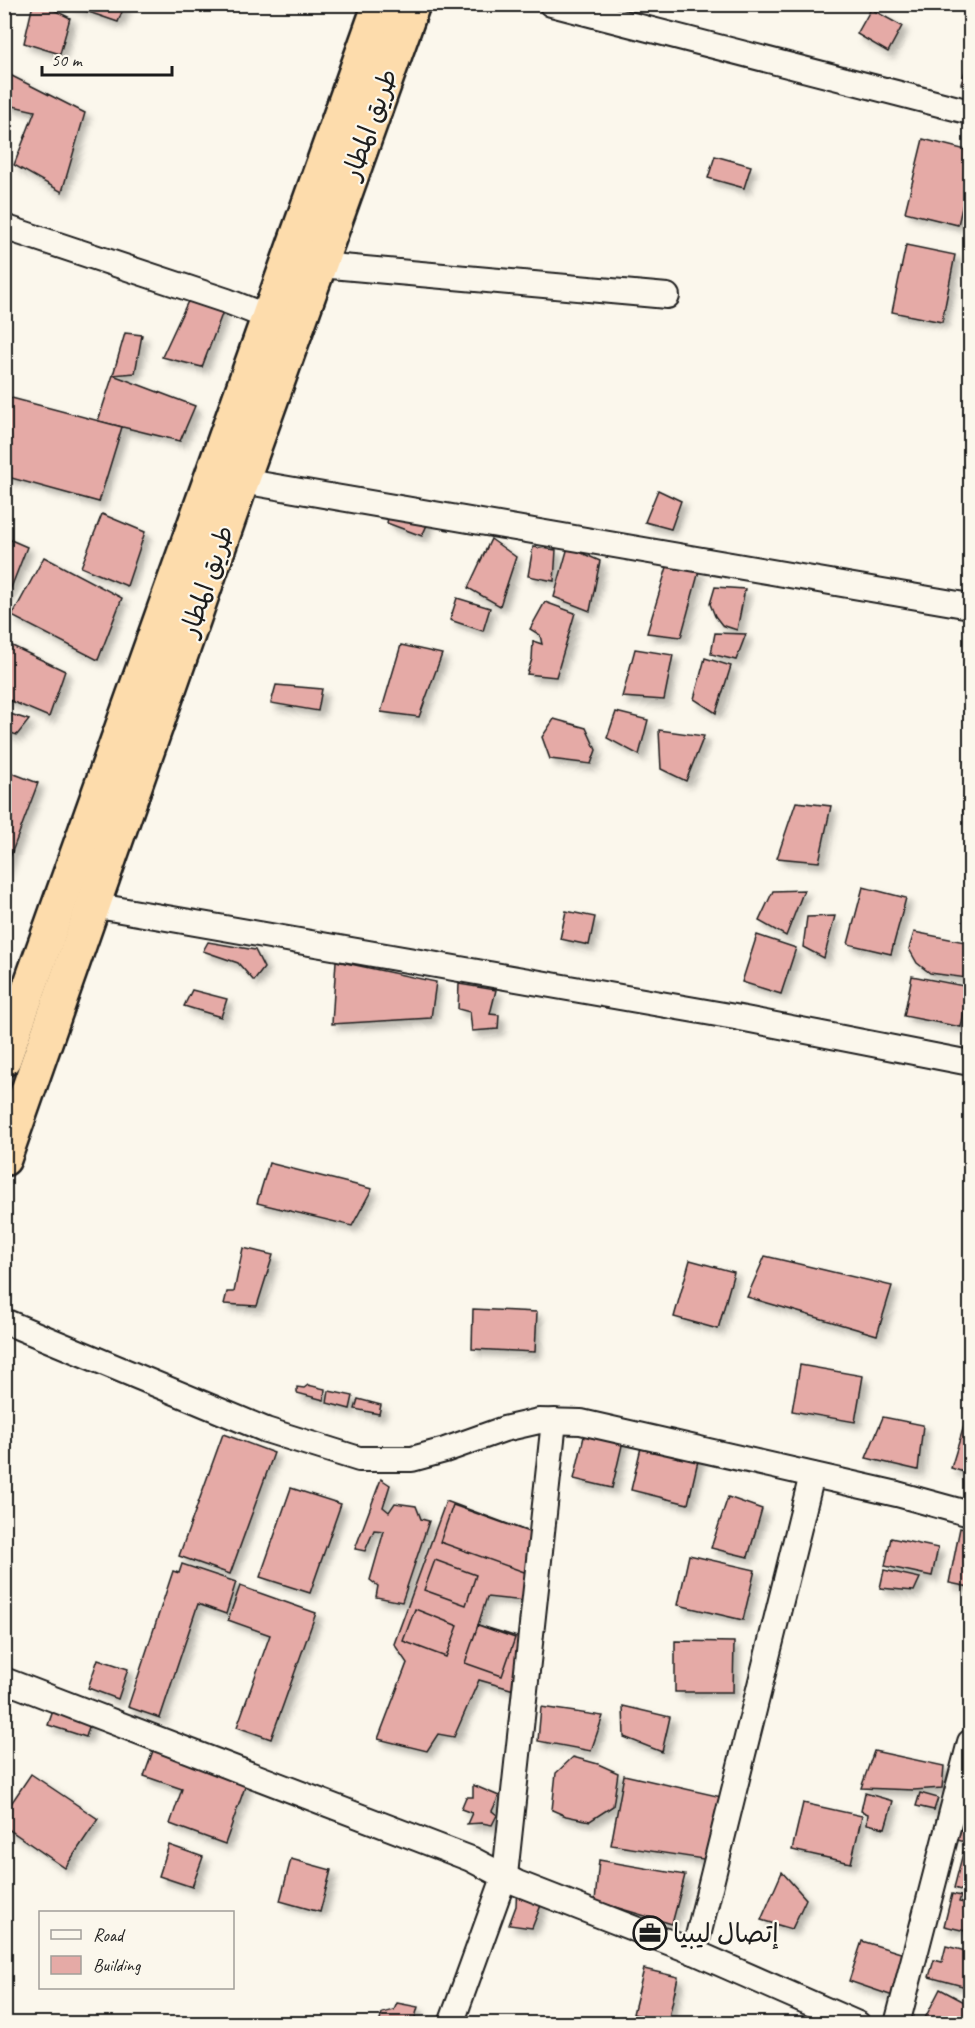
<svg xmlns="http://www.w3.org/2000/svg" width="975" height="2028" viewBox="0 0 975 2028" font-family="Caveat,'Playpen Sans Arabic',sans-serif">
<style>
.building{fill:#e5aaa6;stroke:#1c1c1c;stroke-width:1.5;filter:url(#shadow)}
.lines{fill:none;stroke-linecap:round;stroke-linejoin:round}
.minor-casing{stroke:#1c1c1c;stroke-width:28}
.highway-casing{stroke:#1c1c1c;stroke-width:38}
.minor{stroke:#fbf7ec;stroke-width:24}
.highway{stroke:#fddcac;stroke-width:33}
.labels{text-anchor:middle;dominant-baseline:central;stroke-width:4.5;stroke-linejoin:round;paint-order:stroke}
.street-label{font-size:26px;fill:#1c1c1c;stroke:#fbf7ec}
.poi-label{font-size:26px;fill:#1c1c1c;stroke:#fbf7ec;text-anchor:start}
</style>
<defs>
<filter id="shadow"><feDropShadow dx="5.5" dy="5.5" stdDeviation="3" flood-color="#0004"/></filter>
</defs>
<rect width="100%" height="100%" fill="#fbf7ec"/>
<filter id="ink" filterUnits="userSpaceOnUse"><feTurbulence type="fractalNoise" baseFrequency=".0167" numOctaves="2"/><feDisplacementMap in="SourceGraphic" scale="12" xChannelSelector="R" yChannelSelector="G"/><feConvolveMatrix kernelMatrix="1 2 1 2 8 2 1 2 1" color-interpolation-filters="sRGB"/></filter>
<g filter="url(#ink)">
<!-- building -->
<g class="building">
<path d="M33,4h9l28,14 -10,36 -36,-11z"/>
<path d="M65,4h60l-7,18z"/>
<path d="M871,9l31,17 -14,26 -31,-18z"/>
<path d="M966,68l4,1v18l-9,-3z"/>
<path d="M8,74l77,39 -23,79 -48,-27 21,-54 -31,-7v-22z"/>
<path d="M923,139l47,12v21l-12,53 -53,-13z"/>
<path d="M715,156l36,10 -7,22 -36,-10z"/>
<path d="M906,245l49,10 -13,67 -50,-10z"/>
<path d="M189,299l38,2 -25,66 -40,-10z"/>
<path d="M125,333l17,2 -7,38 -22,2z"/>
<path d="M113,375l82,31 -15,35 -82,-20z"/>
<path d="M4,396l118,31 -23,75 -95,-26z"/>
<path d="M658,490l23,11 -10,28 -26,-7z"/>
<path d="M389,512l43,2 -10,22 -35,-13z"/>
<path d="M102,514l43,18 -18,54 -46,-19z"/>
<path d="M4,537l23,10 -20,51 -3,-1z"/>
<path d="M491,539l25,18 -16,49 -32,-18z"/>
<path d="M533,547l23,3 -2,31 -26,-5z"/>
<path d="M568,547l32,14 -10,50 -36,-14z"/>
<path d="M44,557l78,41 -24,62 -86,-44z"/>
<path d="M667,567l32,4 -18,66 -34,-4z"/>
<path d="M715,587l30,2 -8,41 -15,-5 -7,-9 -5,-12z"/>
<path d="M457,598l33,10 -7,23 -33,-11z"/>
<path d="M545,602l30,11 -19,64 -29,-3 5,-15 1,-18 9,3 -2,-9 -10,-6z"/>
<path d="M715,633l31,1 -10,26 -25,-6z"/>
<path d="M4,642l61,29 -16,46 -45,-19z"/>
<path d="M401,645l41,9 -23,63 -38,-5z"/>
<path d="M635,649l38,6 -9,45 -42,-3z"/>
<path d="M705,658l26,8 -15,47 -22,-14z"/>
<path d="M276,685l46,4 -4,22 -47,-8z"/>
<path d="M4,712l25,8 -12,15 -13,-4z"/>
<path d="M616,712l32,8 -9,35 -32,-17z"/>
<path d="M554,719l32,9 10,22 -5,14 -41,-5 -8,-22z"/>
<path d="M659,730l45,6 -18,45 -25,-12z"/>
<path d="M4,770l34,13 -34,90z"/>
<path d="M968,785l2,1v40l-7,-14z"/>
<path d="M796,802l35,4 -12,56 -42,-4z"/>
<path d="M863,887l43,11 -15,56 -43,-10z"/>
<path d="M804,890l-18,46 -27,-15 14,-30z"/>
<path d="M566,911l29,6 -6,28 -29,-6z"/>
<path d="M835,916l-11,42 -21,-11 4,-30z"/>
<path d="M914,932l56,11 -3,35 -37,-5 -13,-10 -8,-14z"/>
<path d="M757,935l39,13 -15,46 -39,-12z"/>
<path d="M208,942l47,8 9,18 -10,13 -16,-18 -35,-12z"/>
<path d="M336,961l100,21 -5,36 -99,6z"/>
<path d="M912,976l57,11 -8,40 -57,-11z"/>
<path d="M459,984l37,6 -6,24 9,1 -1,14 -26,2 -2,-19 -12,-3z"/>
<path d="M192,990l35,9 -6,18 -37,-11z"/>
<path d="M269,1163l103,26 -20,37 -95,-23z"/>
<path d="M243,1248l30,7 -16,51 -33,-2 3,-12h7z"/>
<path d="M765,1256l127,30 -15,49 -130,-38z"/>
<path d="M690,1260l44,12 -16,57 -44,-12z"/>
<path d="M473,1309l64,3 -2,40 -63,-3z"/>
<path d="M800,1365l63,11 -8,46 -63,-11z"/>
<path d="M308,1385l17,4 -1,11 -27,-7v-6l7,1z"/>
<path d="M329,1391l24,5 -3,13 -23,-6z"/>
<path d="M358,1399l23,6 -2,9 -24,-5z"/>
<path d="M967,1416l3,1v57l-19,-6z"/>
<path d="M883,1417l40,8 -5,45 -52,-12z"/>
<path d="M586,1428l38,9 -12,51 -38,-9z"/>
<path d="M223,1434l51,19 -44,121 -51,-18z"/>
<path d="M643,1439l57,13 -12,52 -57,-14z"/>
<path d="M381,1479l9,6 -7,22 6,5 6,-9 21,3 5,13 8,2 -27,81 -26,-5 2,-11 -8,-6 14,-49 -10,-1 -9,21 -10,-2z"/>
<path d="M291,1488l50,16 -31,89 -50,-16z"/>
<path d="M728,1497l34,12 -14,48 -37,-9z"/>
<path d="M446,1501l94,35 -15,65 -38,-4 -9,28 46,14 -10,51 -35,-10 -25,57 -16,-3 -11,17 -49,-12 29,-76 -13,-19z"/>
<path d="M453,1505l87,31 -13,37 -87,-31z"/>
<path d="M960,1528l10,2v57l-21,-4z"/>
<path d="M891,1538l47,10 -6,28 -47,-10z"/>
<path d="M689,1555l66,15 -12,50 -65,-15z"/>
<path d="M435,1560l41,15 -10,30 -42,-15z"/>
<path d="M182,1564l54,18 -10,32 -28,-10 -38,114 -32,-11 45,-136 6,2z"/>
<path d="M884,1570l36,8 -6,13 -34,-3z"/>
<path d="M240,1586l76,27 -45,126 -34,-12 33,-92 -42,-15z"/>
<path d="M415,1609l43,17 -12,31 -43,-16z"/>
<path d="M478,1625l37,13 -13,38 -37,-13z"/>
<path d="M675,1641l59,1 -1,50h-58z"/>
<path d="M98,1659l30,10 -10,30 -30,-11z"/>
<path d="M623,1706l47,11 -8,35 -38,-15z"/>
<path d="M541,1707l62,9 -12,35 -53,-10z"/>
<path d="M54,1708l37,12 -5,17 -38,-12z"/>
<path d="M154,1748l92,36 -21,60 -55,-20 12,-35 -38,-13z"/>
<path d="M874,1751l70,15 -2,22 -28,2 -53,-2z"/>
<path d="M573,1757l25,7 20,9 -5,33 -23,15 -24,-5 -14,-6 4,-37z"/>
<path d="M31,1774l67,45 -33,49 -61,-42v-12z"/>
<path d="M624,1775l102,23 -10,63 -105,-16z"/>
<path d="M473,1785l26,11 -7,15 5,4 -5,10 -10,-2 -15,1 5,-11 -11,-4 5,-12h7z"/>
<path d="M865,1793l28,8 -8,27 -18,-4 1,-10 -7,-3z"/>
<path d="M920,1793l18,5 -4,12 -18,-4z"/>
<path d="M803,1803l59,13 -11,47 -59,-13z"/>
<path d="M963,1811l7,2v30l-13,-3z"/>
<path d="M169,1845l34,12 -11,30 -33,-11z"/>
<path d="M964,1849l6,1v43l-16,-5z"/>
<path d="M291,1859l40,11 -11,42 -40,-11z"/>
<path d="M599,1860l86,15 -13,49 -77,-23z"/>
<path d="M782,1872l24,27 -14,30 -31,-9z"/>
<path d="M517,1883l26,17 -11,28 -23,-3 7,-19z"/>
<path d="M952,1894l9,2 -2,6 10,2 -2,11h3v17l-26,-6z"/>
<path d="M862,1941l45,14 -14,41 -44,-15z"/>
<path d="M946,1946l24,6v36l-41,-11 5,-17 8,2z"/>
<path d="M644,1969l34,8 -10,45 -35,-8z"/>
<path d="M940,1989l30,16v19h-48z"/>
<path d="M397,2003l21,4 -4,14 6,3h-41l3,-11 12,-3z"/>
</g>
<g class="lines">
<!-- minor casing -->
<g class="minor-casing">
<g id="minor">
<path d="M551,4l419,108"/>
<path d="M4,227l223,74 41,16"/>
<path d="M320,265l347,31"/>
<path d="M242,481l728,125"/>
<path d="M92,905l643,112 235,46"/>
<path d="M4,1321l262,109 93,29h53l33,-9 59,-21 35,-8 42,1 316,72 73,20"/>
<path d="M4,1680l467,179 46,24 177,69 164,72"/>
<path d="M694,1952l118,-477"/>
<path d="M451,2024l54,-149 49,-454"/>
<path d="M897,2024l73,-282"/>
</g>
</g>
<!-- highway casing -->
<g class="highway-casing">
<g id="highway">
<path d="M4,1059l376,-1055"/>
<path d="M4,1159l238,-678 171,-477"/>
</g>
</g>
<!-- minor -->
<use href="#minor" class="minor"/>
<!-- highway -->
<use href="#highway" class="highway"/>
</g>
</g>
<!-- icons -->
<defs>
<g id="office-ring" transform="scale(1.725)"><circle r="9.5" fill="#fbf7ec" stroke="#1c1c1c" stroke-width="1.5"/><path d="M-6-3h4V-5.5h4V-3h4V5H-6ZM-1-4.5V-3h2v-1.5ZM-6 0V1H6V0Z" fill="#1c1c1c"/></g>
</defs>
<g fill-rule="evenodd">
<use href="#office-ring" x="650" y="1933"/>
</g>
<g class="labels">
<!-- street labels -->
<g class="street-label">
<text transform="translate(370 124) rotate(-70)">طريق المطار</text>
<text transform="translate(207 581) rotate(-71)">طريق المطار</text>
</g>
<!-- poi labels -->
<g class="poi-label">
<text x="673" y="1933">إتصال ليبيا</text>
</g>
</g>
<!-- margin -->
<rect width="975" height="2028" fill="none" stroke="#fbf7ec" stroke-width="24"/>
<rect x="12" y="12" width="951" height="2004" fill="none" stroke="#1c1c1c" stroke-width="2" filter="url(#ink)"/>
<!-- legend -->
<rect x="39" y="1911" width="195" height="78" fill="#fbf7ec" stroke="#a29f99" stroke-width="1.5"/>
<rect x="51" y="1930" width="30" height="9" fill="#fbf7ec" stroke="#a29f99" stroke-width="1.5"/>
<text x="93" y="1941" font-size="18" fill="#1c1c1c">Road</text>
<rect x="51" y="1956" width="30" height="18" fill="#e5aaa6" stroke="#a29f99" stroke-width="1.5"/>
<text x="93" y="1971" font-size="18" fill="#1c1c1c">Building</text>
<!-- scale -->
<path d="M42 66v9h130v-9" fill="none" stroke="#1c1c1c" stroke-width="3"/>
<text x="51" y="66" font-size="18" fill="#1c1c1c" stroke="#fbf7ec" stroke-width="4.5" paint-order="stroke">50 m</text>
</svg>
